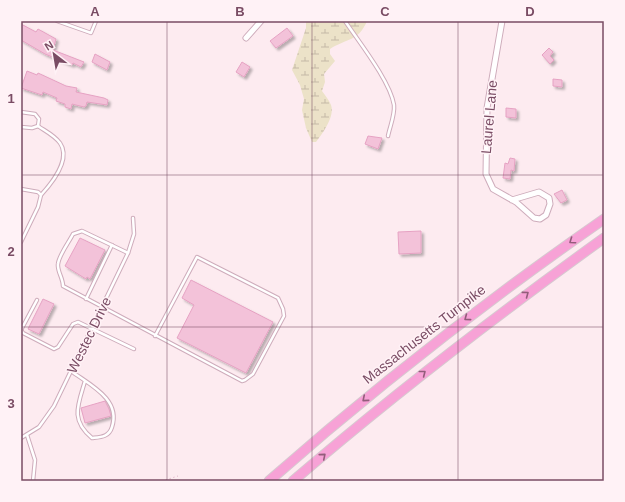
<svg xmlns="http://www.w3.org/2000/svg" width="625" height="502" viewBox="0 0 625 502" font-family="Arial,sans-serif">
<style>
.wetland{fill:url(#wetland-marsh)}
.building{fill:#f3c2d9;stroke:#e6a2c3;filter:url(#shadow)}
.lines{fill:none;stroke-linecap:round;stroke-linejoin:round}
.service-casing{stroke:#ceacbb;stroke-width:4.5}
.minor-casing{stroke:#ceacbb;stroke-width:7}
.motorway-casing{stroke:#d7c9d0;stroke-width:11}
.path{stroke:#d9a4be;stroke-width:1;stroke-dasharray:1 3;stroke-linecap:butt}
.service{stroke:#fff;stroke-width:2.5}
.minor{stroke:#fff;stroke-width:5}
.motorway{stroke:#f7a2d6;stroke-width:9}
.oneway{stroke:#935d7b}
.grid{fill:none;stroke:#7a4c64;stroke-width:1;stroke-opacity:0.55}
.labels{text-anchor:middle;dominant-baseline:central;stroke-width:3;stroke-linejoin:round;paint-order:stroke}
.street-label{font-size:14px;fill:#7a4c64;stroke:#fff2f6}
.neatline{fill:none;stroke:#7a4c64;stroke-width:1.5}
.grid-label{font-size:13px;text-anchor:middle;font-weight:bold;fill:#7a4c64}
</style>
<defs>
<pattern id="wetland-marsh" width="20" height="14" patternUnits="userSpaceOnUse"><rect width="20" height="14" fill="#ece2c8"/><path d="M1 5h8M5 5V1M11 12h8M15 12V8" fill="none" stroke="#c4b9a6"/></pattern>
<filter id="shadow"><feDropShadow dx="2.5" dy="2.5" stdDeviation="1" flood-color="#0004"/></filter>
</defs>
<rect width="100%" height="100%" fill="#fdebf0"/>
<!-- wetland -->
<path class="wetland" d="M306,21h61c-9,21 -20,17 -37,28v5l5,7 -11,13 1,8 -3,9c3,4 7,9 9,14 4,11 -8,28 -15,37h-4l-6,-14 -4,-18 2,-11 -4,-14 -8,-15 14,-42z"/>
<!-- building -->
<g class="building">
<path d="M21,24l15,8 2,-3 18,10 -3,11 31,12 -3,5 -8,-4 -1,2 -27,-11 -24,-14z"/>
<path d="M287,28l6,8 -17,12 -6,-7z"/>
<path d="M549,48l4,4 -3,4 4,4 -4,4 -8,-9z"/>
<path d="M95,54l15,8 -3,8 -15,-8z"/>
<path d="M242,62l8,5 -6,10 -8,-5z"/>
<path d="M27,71l10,4 1,-2 28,13 11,2 -1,4 28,6 4,2 -1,5 -20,-3 -1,4 -2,1 -12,-3 -1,5 -6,-2v-3l-9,-3 1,-3 -14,-6 -1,3 -21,-7z"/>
<path d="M553,79l9,1v7l-9,-1z"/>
<path d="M506,108l10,1v9l-10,-1z"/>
<path d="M368,136l14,2 -4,11 -13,-5z"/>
<path d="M510,158l5,1 -1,12 -3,-1 -1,9 -7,-1 2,-15 3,1z"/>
<path d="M562,190l5,10 -6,3 -7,-9z"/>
<path d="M421,231v22l-22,1 -1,-22z"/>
<path d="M80,238l25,12 -15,29 -3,-2 -1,2 -21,-13z"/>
<path d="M191,280l82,42 -27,51 -69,-35 17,-33 -12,-7z"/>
<path d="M43,299l11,5 -15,30 -11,-5z"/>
<path d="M105,401l4,8 2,7 -26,7 -4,-15z"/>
</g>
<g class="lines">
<!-- service casing -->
<g class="service-casing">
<g id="service">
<path d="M57,21l34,12 5,-12"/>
<path d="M345,21c14,21 45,60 49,84 1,10 -4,21 -6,31"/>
<path d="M21,112l14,2 4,5 -1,7 -6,2 -11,-1"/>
<path d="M38,126c7,5 16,9 22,17 11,16 -8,40 -19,52"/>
<path d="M21,189l17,3 3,3 -3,12 -17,35"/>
<path d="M128,253l-46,-22 -9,3c-4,8 -14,21 -15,30 -1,7 5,14 5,22l179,95 3,-1 8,-6 31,-58 -1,-7 -5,-11 -81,-41 -42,79"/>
<path d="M86,299l26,-54"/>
<path d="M21,330l2,3 31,16 4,-2 15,-23 5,-2 56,27"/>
<path d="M21,330l16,-30"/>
<path d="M71,371c19,14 50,28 41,56 -3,10 -11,10 -20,11 -22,-18 -14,-33 -7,-57"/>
<path d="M27,435l8,25 -2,21"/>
<path d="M21,438l18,-11 15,-21 74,-153 6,-19 -1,-16"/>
</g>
</g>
<!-- minor casing -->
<g class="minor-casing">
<g id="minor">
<path d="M502,21l-15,87 -1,66 7,15 23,13 18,16 6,1 6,-4 4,-11 -1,-6 -10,-6 -27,8"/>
<path d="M246,38l15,-17"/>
</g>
</g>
<!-- motorway casing -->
<g class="motorway-casing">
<g id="motorway">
<path d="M269,481c108,-95 217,-180 335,-262"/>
<path d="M293,481c100,-86 204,-166 311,-243"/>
</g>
</g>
<!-- path -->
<path class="path" d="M162,481l16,-5"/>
<!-- service -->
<use href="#service" class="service"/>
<!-- minor -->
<use href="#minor" class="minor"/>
<!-- motorway -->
<use href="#motorway" class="motorway"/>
</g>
<!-- one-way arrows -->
<defs><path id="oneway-chevron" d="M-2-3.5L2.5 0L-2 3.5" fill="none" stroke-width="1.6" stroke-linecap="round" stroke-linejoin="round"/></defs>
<g class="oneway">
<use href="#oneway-chevron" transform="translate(572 241) rotate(145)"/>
<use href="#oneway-chevron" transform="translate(526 294) rotate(-37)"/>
<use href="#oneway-chevron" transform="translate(467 318) rotate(143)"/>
<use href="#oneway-chevron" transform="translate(423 373) rotate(-38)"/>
<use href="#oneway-chevron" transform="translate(365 399) rotate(140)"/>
<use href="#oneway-chevron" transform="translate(323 456) rotate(-40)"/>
</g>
<!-- grid -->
<path class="grid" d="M167,21v460M312,21v460M458,21v460M21,175h583M21,327h583"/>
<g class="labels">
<!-- street labels -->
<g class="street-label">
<text transform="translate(489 117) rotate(-85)">Laurel Lane</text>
<text transform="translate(424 334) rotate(-38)">Massachusetts Turnpike</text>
<text transform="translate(89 335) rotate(-64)">Westec Drive</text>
</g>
</g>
<!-- border -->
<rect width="625" height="502" fill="none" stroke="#fff2f6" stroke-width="44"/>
<!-- north arrow -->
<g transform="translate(54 54) rotate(329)" stroke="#fff2f6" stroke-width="3" paint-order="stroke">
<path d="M0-3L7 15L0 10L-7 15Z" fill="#7a4c64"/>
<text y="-6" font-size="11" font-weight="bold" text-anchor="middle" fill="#7a4c64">N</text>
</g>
<rect x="22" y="22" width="581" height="458" class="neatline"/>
<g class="grid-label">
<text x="95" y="16">A</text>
<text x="240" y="16">B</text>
<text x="385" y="16">C</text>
<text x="530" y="16">D</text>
<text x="11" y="103">1</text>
<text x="11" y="256">2</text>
<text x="11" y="408">3</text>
</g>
</svg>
